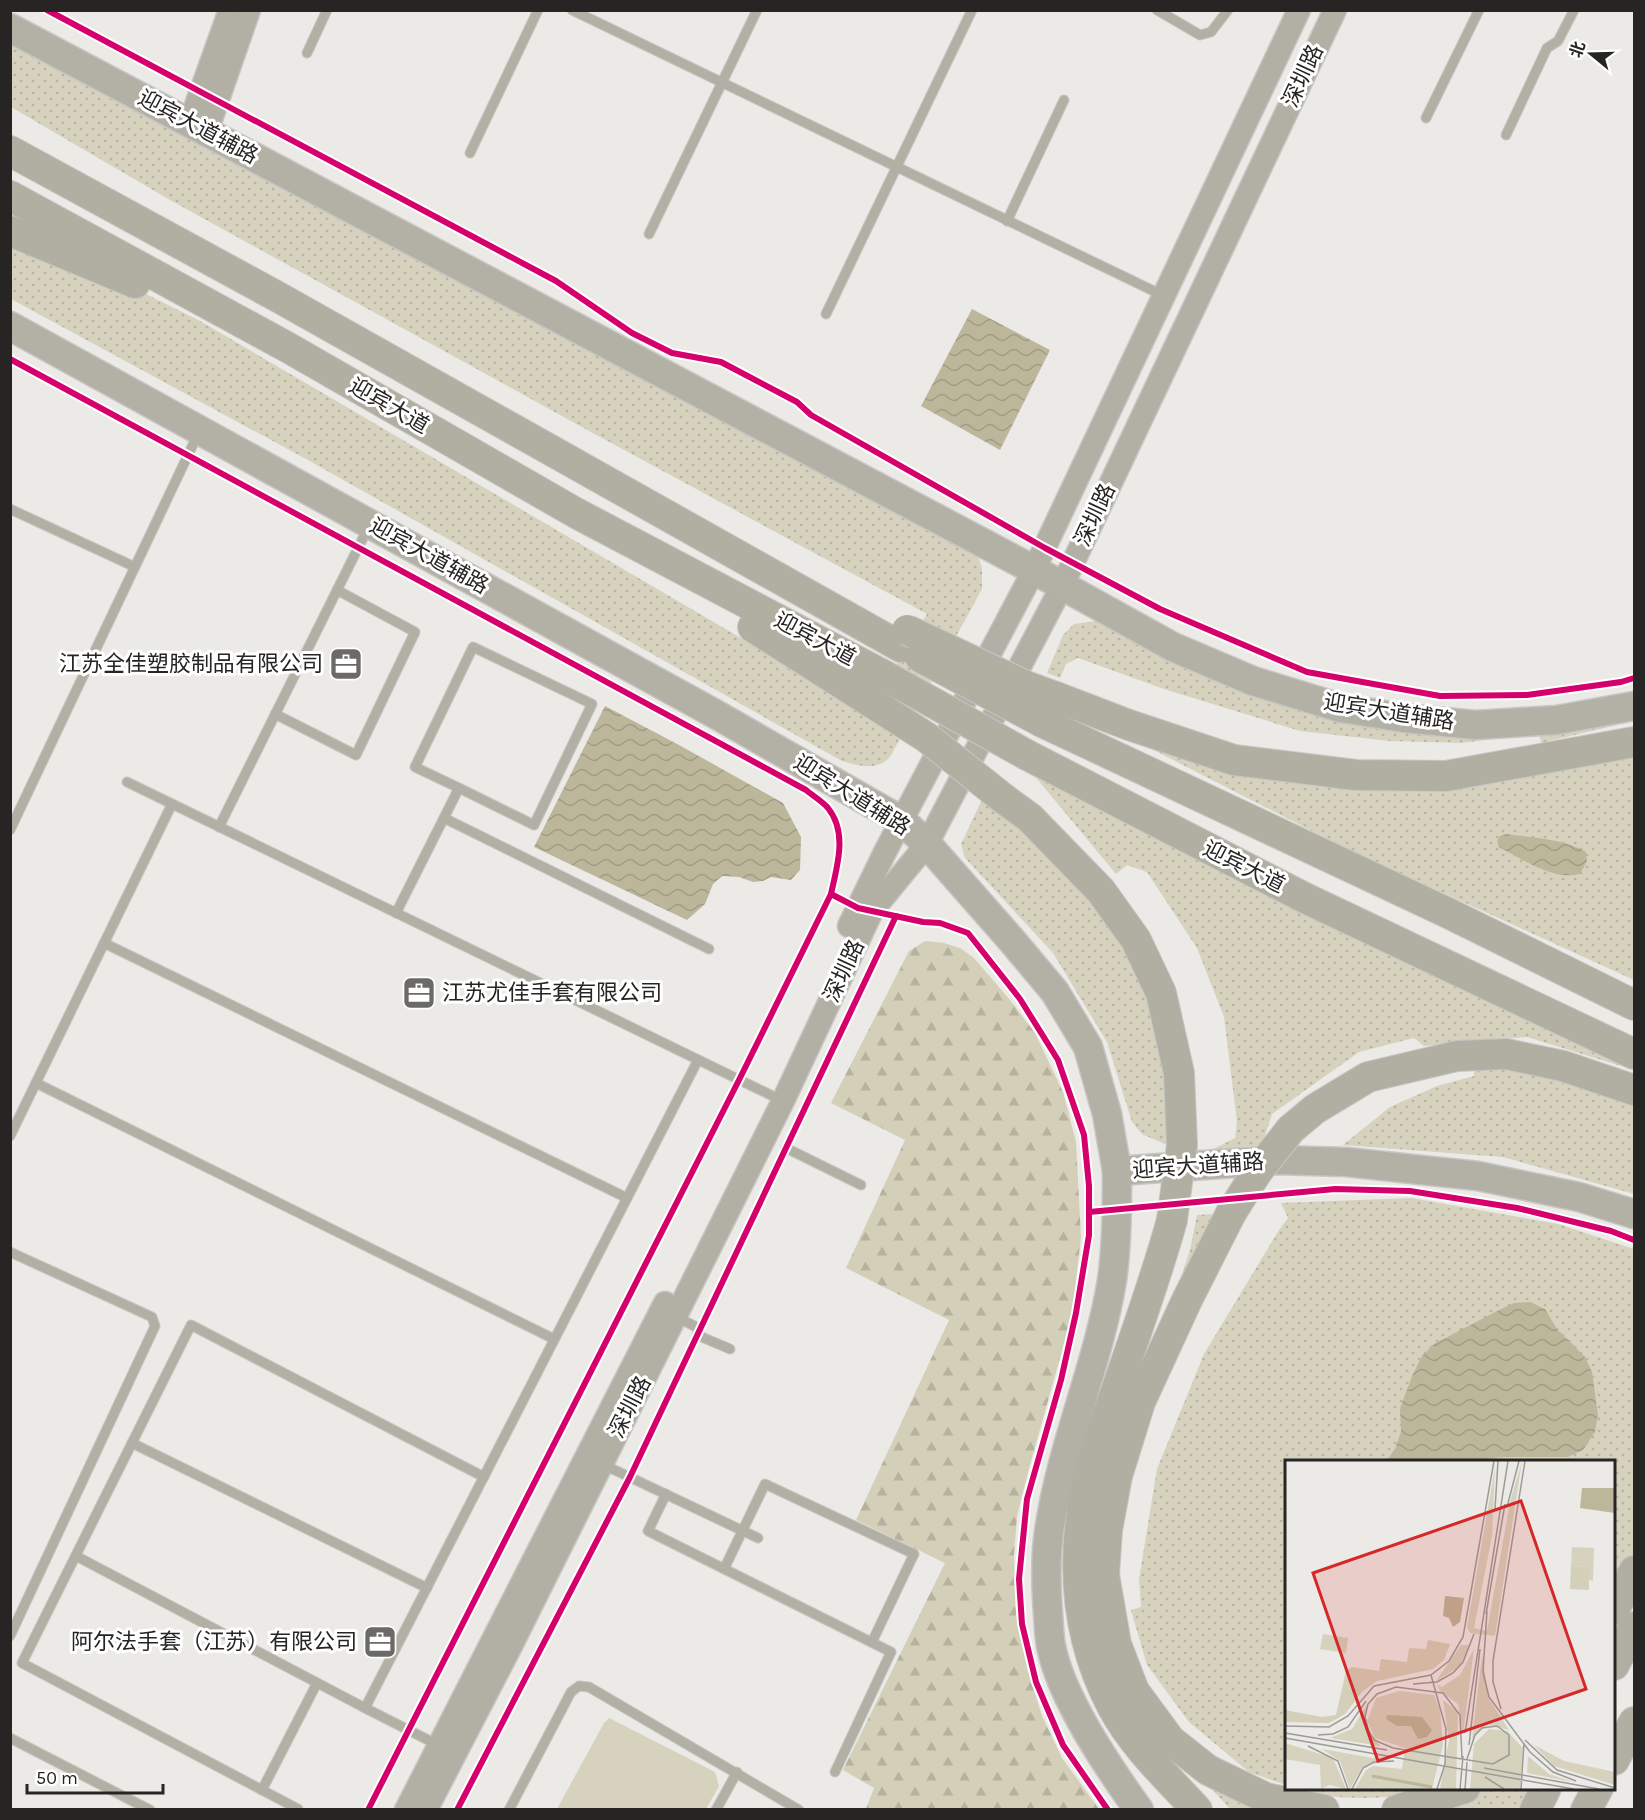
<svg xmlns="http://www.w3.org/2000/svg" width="1645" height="1820" viewBox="0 0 1645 1820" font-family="Karla,'Noto Sans SC',sans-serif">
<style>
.grass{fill:url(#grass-dots)}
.forest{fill:url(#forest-firs)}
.garden{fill:#d6d2be}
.water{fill:url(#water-waves)}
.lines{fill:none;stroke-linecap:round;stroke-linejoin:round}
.service-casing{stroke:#c7c6c4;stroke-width:11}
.tertiary-casing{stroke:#c7c6c4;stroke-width:25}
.primary-casing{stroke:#c7c6c4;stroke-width:31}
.trunk-casing{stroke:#c7c6c4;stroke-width:32}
.service{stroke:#b2afa5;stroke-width:9}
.tertiary{stroke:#b2afa5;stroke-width:22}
.primary{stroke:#b3b0a5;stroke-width:28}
.trunk{stroke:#b1aea2;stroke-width:30}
.trunk-bridge-casing{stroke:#c7c6c4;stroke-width:32;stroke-linecap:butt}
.trunk-bridge{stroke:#b1aea2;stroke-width:30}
.cycleway-casing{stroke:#fff;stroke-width:10}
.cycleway{stroke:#d6006c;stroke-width:6}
.labels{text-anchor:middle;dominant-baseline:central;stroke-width:6;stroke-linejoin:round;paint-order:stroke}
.street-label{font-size:22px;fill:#262523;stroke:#fff}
.poi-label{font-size:22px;fill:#262523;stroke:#fff;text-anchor:end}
.inset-river{fill:none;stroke:#bcb69a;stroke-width:3}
.inset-road{fill:none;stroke:#9c9b98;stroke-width:1.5}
.view{fill:#d62828;fill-opacity:0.15;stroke:#d62828;stroke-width:3}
.inset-edge{fill:none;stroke:#262523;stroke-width:3}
</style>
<defs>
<pattern id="grass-dots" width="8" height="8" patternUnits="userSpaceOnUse" patternTransform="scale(1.5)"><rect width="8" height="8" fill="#d6d2be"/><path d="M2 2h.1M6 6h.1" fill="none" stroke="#b8b4a3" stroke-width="1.8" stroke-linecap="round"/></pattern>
<pattern id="forest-firs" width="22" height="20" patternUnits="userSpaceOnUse" patternTransform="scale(1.5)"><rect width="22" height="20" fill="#d4cfb8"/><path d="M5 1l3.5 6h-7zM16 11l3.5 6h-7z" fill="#b6b29e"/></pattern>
<pattern id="water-waves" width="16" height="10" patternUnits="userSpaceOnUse" patternTransform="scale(1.5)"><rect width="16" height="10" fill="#bcb69a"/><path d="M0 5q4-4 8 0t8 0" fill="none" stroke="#a19c84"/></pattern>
</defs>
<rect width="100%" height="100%" fill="#ebeae6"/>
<!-- grass -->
<g class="grass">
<path d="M11,38l966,516 5,14v21l-92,168c-13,14 -31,9 -48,4l-536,-302 -295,-160v-62l115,47 74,37 667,391 60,-98 -336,-182 -421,-232 -159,-93z"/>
<path d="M1103,620l269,103 262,-12v10l-93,22 -2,-10 -77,10 -72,-2 -90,-10 -136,-42 -86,-31 -12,6 -6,14 -13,-5 16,-38 11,-11z"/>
<path d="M1099,722l237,62 298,-36v232l-291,-133z"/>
<path d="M1028,768l606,297v5l-107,-33 -103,9 -10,-8 -55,14 -87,62 -10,31 -51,5 24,-12 2,-16 -13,-105 -27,-69 -50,-76 -20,-7 -11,9z"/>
<path d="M986,791l140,143 30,64 20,151 -34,-15 -10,-12 -25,-80 -54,-89 -88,-95 -4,-14z"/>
<path d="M1520,1062l114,34v98l-131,-37 -160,-12 47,-38 47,-21 37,-10v-13z"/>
<path d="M1411,1198l147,26 76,25v332l-20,-10v-109h-328v323l-37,-13 -60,-50 -42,-57 -16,-55 10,-3 -2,-28 18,-110 47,-115 75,-124 9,-12 -7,-15z"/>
<path d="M1226,1213l-74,151 38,-114 7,-35z"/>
<path d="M1174,1748l113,61h-57z"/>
<path d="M1297,1789h130c-37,12 -93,12 -130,0z"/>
<path d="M1485,1789h46l-12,20 -93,1 53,-17z"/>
</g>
<!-- forest -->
<path class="forest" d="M925,941l19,2 16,5 14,10 36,42 25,33 28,59 13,50 5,95 -9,78 -44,157 -11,44 -3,39 2,58 11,55 15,48 20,42 37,51h-233l8,-21 -31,-18 102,-207 -89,-43 93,-200 -103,-52 59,-128 -74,-37 78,-152z"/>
<!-- garden -->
<path class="garden" d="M609,1718l106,54 4,14 -13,23h-149l47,-86z"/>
<!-- water -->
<g class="water">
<path d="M972,309l78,41 -50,100 -79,-44z"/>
<path d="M605,706l74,39 104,58 18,34 -1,33 -9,10 -20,-3 -8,4 -10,1 -14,-5 -17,-1 -9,8 -8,20 -18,16 -153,-73z"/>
<path d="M1506,834c26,4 56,4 80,18l1,9 -7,13c-26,7 -58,-15 -81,-27l-2,-6 3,-5z"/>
<path d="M1530,1302l15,7 12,20 28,28 7,15 6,43 -3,17 -12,18 -15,7h-64l-45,5 -73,-1 9,-12 6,-17 -1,-24 13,-34 9,-18 12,-12 69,-36 11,-5z"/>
</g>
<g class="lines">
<!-- service casing -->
<g class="service-casing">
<g id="service">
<path d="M572,10l592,286"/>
<path d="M1157,10l43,25 11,-3 17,-22"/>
<path d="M307,53l20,-43"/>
<path d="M1426,118l53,-108"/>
<path d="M1506,135l41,-87 11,-7 16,-31"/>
<path d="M470,153l68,-143"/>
<path d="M1007,221l57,-121"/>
<path d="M649,234l108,-224"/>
<path d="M826,314l146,-304"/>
<path d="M10,509l125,58"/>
<path d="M275,714l81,41 59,-123 -78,-42"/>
<path d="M127,782l656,319"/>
<path d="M444,818l265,131"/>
<path d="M219,827l149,-299"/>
<path d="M10,830l188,-396"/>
<path d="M396,913l63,-125 -44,-21 58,-120 119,57 -58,121 -75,-37"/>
<path d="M104,943l523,255"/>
<path d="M36,1083l518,256"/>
<path d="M10,1136l162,-332"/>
<path d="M786,1148l75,37"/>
<path d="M10,1252l142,65 3,9 -145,310"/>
<path d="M675,1316l25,13"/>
<path d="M697,1335l33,14"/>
<path d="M132,1443l295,145"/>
<path d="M602,1464l156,74"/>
<path d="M666,1494l-18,37 243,121 -56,120"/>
<path d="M76,1556l289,152 333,-648"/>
<path d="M724,1569l41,-85 149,70 -42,88"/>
<path d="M365,1708l73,37"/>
<path d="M10,1738l140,72"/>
<path d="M262,1790l55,-107"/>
<path d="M298,1809l-276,-146 169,-338 293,152"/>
<path d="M509,1810l62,-118 8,-6 10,1 210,123"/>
<path d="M716,1810l21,-38"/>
</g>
</g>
<!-- tertiary casing -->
<g class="tertiary-casing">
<g id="tertiary">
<path d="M190,122l40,-112"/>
<path d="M207,131l42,-121"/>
<path d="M849,926l36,-74 149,-282 265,-560"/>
<path d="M406,1810l259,-507"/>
<path d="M426,1810l86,-166 271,-543 89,-190 55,-67 135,-258 273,-576"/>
</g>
</g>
<!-- primary casing -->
<g class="primary-casing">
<g id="primary">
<path d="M10,28l1024,542 139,77 80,34 88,27 63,10 71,7 82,-5 77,-14"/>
<path d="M10,326l707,389 185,106 25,23 87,99 41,49 33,55 19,67 10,57 161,-11 68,2 132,14 101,21 55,17"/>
<path d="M1117,1171c0,36 0,74 -5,109 -14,86 -51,166 -63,252 -4,27 -3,55 -1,82 1,11 1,22 3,32 10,52 57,121 88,164"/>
</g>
</g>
<!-- trunk casing -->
<g class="trunk-casing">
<g id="trunk">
<path d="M10,151l268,146 623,350"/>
<path d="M10,196l277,151 289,166 309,163"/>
<path d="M10,231l125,52"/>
<path d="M753,627l118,75"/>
<path d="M1056,697l73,28 105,35 122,15 90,1 188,-34"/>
<path d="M1042,722l406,191 186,92"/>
<path d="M1027,755l278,143 329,156"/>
<path d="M1004,799l26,19 71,73 35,49 25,53 18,80 3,72"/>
<path d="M1291,1129l24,-20 53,-32 89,-21 49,-2 57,12 71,24"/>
<path d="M1231,1213l-44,87 -47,102 -23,74 -10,54 -3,45 12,69 18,47 36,49 38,30 58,28 58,12"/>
<path d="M1172,1220c-14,51 -32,101 -49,151 -13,38 -29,78 -37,117 -15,76 -10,151 27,220 21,39 55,70 84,102"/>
<path d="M1614,1610l20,-39"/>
<path d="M1614,1665l20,-38"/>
<path d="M1614,1760l20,-38"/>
<path d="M1397,1810l68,-22"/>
<path d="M1535,1810l11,-22"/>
<path d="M1586,1810l12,-22"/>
</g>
</g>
<!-- service -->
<use href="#service" class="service"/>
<!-- tertiary -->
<use href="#tertiary" class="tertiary"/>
<!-- primary -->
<use href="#primary" class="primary"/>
<!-- trunk -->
<use href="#trunk" class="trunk"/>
<!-- trunk-bridge casing -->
<g class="trunk-bridge-casing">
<g id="trunk-bridge">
<path d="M907,630l119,56 30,11"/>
<path d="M920,657l122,65"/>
<path d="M885,676l142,79"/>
<path d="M871,702l55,35 78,62"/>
<path d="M1231,1213l26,-41 34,-43"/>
<path d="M1172,1220l10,-75"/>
</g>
</g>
<!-- trunk-bridge -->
<use href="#trunk-bridge" class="trunk-bridge"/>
<!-- cycleway casing -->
<g class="cycleway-casing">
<g id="cycleway">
<path d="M47,10l509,271 76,52 40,20 49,9 76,40 14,13 234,133 115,61 147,63 133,24 87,-1 94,-13 13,-4"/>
<path d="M10,359l796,431c7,6 16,11 22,18 20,25 9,58 3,86l27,14 65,14 17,1 28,10 52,66 38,61 26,75 5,51v26l246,-23 75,2 107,17 94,23 23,9"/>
<path d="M1089,1212v23l-13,78 -15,67 -34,119 -8,80 3,45 14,58 27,63 45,65"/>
<path d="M368,1810l371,-730 92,-186"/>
<path d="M457,1810l173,-333 266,-561"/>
</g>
</g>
<!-- cycleway -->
<use href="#cycleway" class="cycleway"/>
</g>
<!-- icons -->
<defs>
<g id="office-square" transform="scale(1.725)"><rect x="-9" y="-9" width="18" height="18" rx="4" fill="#6b6a67" stroke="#fff"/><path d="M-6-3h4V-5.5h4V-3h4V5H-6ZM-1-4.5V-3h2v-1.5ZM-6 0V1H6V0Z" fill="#fff"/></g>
</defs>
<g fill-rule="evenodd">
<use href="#office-square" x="346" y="664"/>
<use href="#office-square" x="419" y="993"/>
<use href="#office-square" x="380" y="1642"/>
</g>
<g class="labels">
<!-- street labels -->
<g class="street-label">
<text transform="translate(1303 76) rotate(-65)">深圳路</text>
<text transform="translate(198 127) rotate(28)">迎宾大道辅路</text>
<text transform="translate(389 406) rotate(30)">迎宾大道</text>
<text transform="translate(1095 515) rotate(-65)">深圳路</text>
<text transform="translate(429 556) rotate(29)">迎宾大道辅路</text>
<text transform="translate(815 639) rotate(28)">迎宾大道</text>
<text transform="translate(1389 712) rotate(9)">迎宾大道辅路</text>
<text transform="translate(852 795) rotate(32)">迎宾大道辅路</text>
<text transform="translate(1244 867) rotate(27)">迎宾大道</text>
<text transform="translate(844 971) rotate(-65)">深圳路</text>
<text transform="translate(1198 1166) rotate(-4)">迎宾大道辅路</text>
<text transform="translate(630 1407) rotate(-63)">深圳路</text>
</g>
<!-- poi labels -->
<g class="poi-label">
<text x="323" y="664">江苏全佳塑胶制品有限公司</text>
<text x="442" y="993" text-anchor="start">江苏尤佳手套有限公司</text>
<text x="357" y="1642">阿尔法手套（江苏）有限公司</text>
</g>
</g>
<!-- overview -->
<g transform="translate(1285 1460)">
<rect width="330" height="330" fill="#ebeae6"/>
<path d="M237,1l-27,175 -25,-3 -3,-6 28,-159 -3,68 -18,92 13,3 23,-129zM287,87l22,1 -1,33 -4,-1v-13l-18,-1zM176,185h9l-11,22 -23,14zM189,189l-11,85 -5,-30 -18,-13 -3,-6 5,2 18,-12zM197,195l7,44 20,31 -22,-5 -15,14zM114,231l35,4 6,15 3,35 -11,44h-77l11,-19 7,-4 29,3 3,-21 -30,-10 -8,-17 9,-23zM158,240l15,12 -2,77h-16l9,-49zM82,244l-2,19 15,23 -50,-8 22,-9zM204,269l18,2 16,17 -3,41h-50l4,-45zM0,283l48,15 13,31 -17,-4 -8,4 -1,-24 -35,-6zM249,285l30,16 51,11v13l-61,-19zM37,289l62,11 -22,8 -12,21 -10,-28zM243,296l21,18 23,8 -45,-9z" fill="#d6d2be"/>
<path d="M286,106l18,1v23l-19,-1zM143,180l22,4 -6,16 -11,9 -56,12 -15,11 -17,22 -16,9 -44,-1v-12l37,7 14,-2 10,-44 6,-4 27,4 2,-12 26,3 2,-14 17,1z" fill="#d4cfb8"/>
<path d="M38,174l25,4 -2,15 -26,-4z" fill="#d6d2be"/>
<path d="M297,28h33v25l-35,-5zM160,136l19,2 -4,24 -7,5 -4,-9 -6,-2zM102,255l35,2 10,13 -5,7 -9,2 -7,-13h-14l-11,-7z" fill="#bcb69a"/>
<path class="inset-river" d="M87,316l60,11"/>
<path class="inset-road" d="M222,47l12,-46M210,49l3,-48M202,151l-4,61 6,25 41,55 23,20 23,9M201,154l19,-110M128,224l24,-2 16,-9 10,-11 11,-28M216,249l-8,-27v-21l32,-200M0,266l44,1 19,-11 26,-30 57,-11M0,273l102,17M180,273l43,-272M33,275l15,-1 15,-7 18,-26M0,278l289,51M240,280l32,30 58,18M184,285l11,-96M23,286l30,15 10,28M177,298l-2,-43 -17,-22 -47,-6 -19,7 -9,10 -3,13 4,15 5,8 19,8 100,16 16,-9v-20l-12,-9 -15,2 -7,7 -8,24M199,308l115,21M200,317l19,12M67,329l11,-21 11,-6 20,-1M152,329l8,-25 1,-35 -15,-54 18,-14 14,-24 31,-176M175,329l3,-33M180,329l2,-27M236,329l3,-46"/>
<path class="view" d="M236,41l65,188 -208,72 -65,-188z"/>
<rect width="330" height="330" class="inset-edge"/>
</g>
<!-- border -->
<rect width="1645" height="1820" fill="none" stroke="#262523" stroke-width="24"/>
<!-- north arrow -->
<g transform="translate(1591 54) rotate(289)" stroke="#ffffff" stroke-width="4.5" paint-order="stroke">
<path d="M0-4.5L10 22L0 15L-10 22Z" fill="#262523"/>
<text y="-9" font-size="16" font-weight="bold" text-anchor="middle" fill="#262523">北</text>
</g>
<!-- scale -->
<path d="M27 1784v9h136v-9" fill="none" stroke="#262523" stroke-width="3"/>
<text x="36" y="1784" font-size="18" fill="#262523" stroke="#ffffff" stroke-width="4.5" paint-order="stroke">50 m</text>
</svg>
